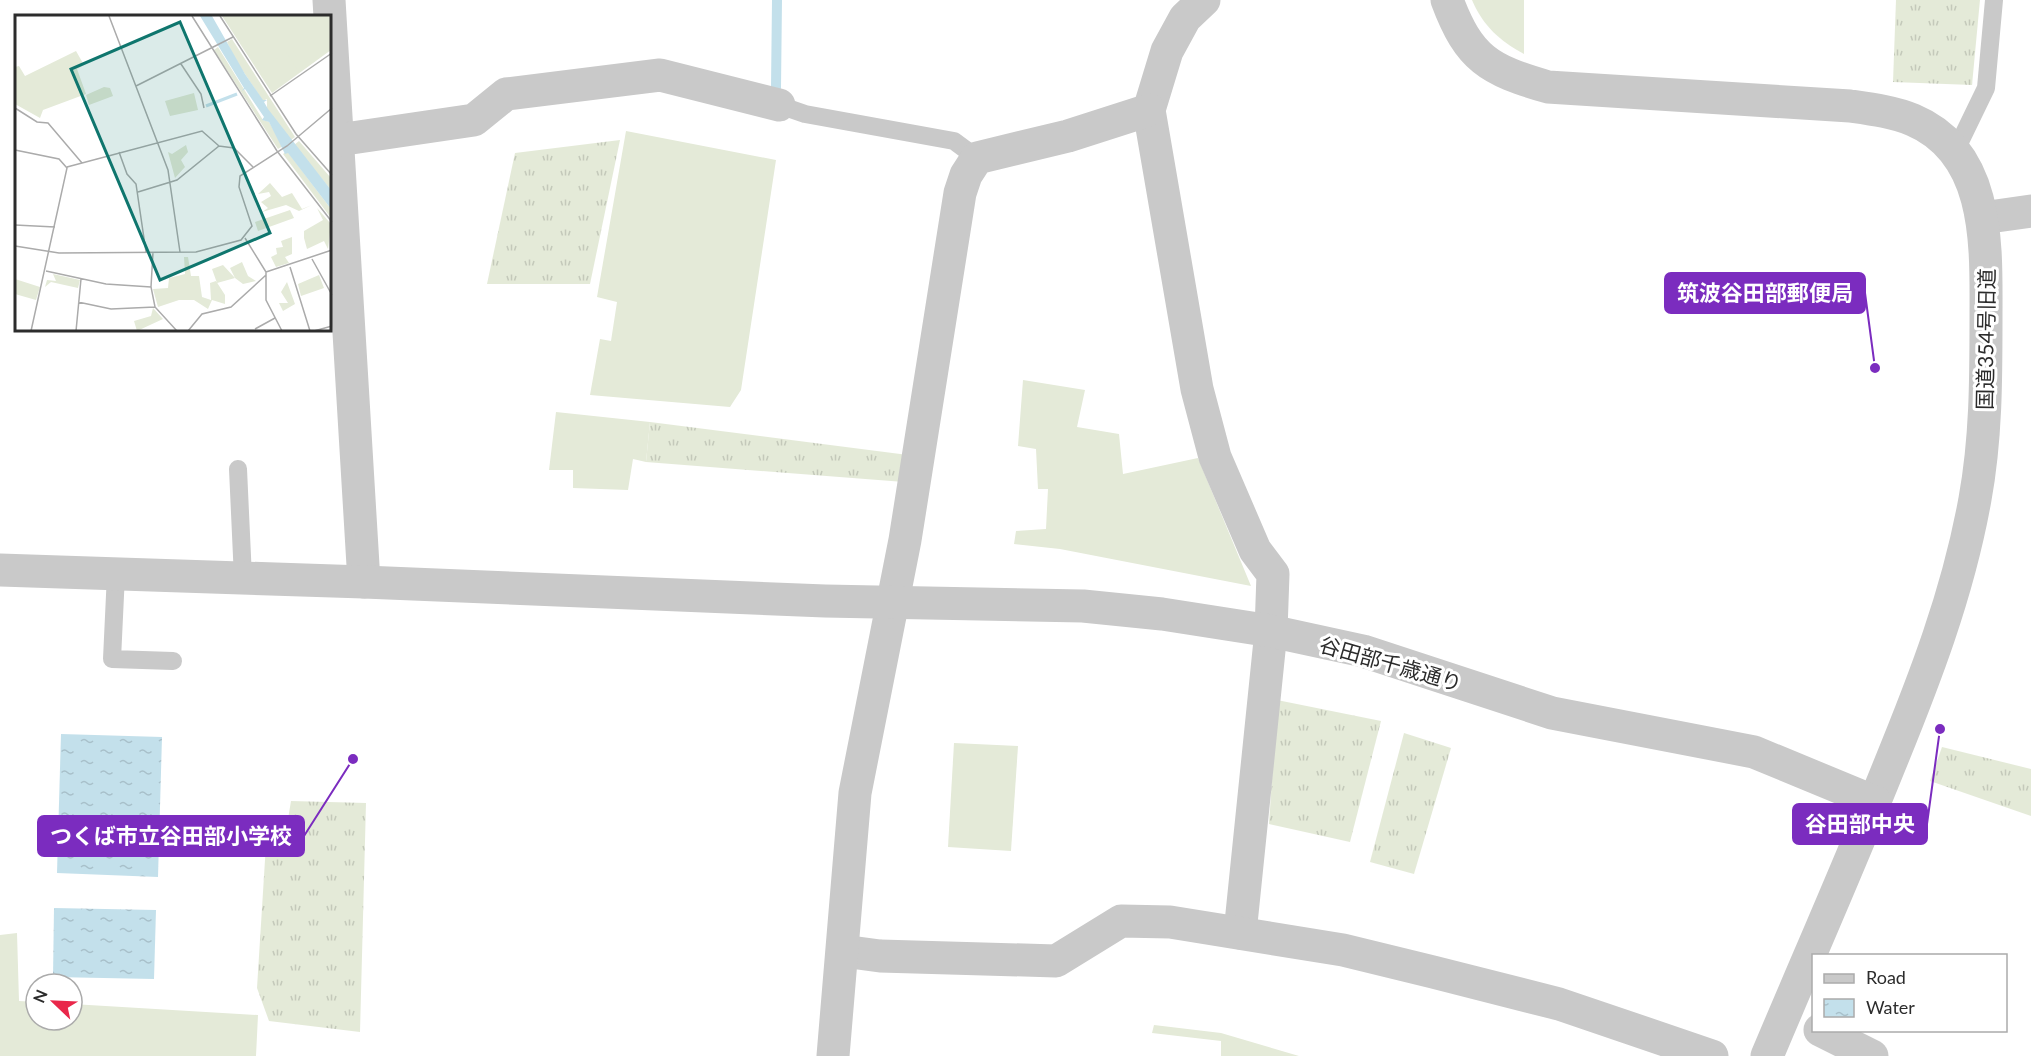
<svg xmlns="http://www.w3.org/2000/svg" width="2031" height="1056" viewBox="0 0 2031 1056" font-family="Lato,'Noto Sans JP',sans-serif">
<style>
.grass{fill:url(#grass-tufts)}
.garden{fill:#e4ead8}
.water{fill:url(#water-ripples)}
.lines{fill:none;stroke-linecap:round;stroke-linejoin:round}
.stream{stroke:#c3e0eb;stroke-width:10}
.service{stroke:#c9c9c9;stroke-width:18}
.minor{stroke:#c9c9c9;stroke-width:33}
.tertiary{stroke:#c9c9c9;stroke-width:33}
.labels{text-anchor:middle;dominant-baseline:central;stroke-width:6;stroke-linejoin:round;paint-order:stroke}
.street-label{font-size:21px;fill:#2c2c2c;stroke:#fff}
.inset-river{fill:none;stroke:#c3e0eb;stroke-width:3}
.inset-road{fill:none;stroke:#ababab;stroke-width:1.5}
.view{fill:#0f766e;fill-opacity:0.15;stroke:#0f766e;stroke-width:3}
.inset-edge{fill:none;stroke:#2c2c2c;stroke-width:3}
.leader{fill:none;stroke:#7b2cbf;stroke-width:2}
.callout-dot{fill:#7b2cbf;stroke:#fff;stroke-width:2}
.callout{fill:#7b2cbf;stroke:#7b2cbf;stroke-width:2}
.callout-label{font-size:22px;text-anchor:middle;font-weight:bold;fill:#fff}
</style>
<defs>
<pattern id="grass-tufts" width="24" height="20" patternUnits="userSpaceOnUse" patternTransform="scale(1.5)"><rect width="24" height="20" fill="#e4ead8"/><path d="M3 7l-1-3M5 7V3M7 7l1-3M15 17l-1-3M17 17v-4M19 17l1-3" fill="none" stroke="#c4c9ba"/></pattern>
<pattern id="water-ripples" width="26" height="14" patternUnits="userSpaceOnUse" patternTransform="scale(1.5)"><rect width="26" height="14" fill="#c3e0eb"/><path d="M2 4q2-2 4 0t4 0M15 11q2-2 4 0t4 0" fill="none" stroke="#a8c0ca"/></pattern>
</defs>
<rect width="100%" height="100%" fill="#fff"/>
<!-- grass -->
<g class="grass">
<path d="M1896,0h84l-8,85 -79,-3z"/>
<path d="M620,140l-30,144h-103l28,-131z"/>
<path d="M650,422l258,33 -4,27 -258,-20z"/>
<path d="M1277,700l104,21 -31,121 -81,-18z"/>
<path d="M1404,733l47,15 -37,126 -44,-12z"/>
<path d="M1942,747l89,22v47l-101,-35z"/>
<path d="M291,801l75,2 -6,229 -91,-11 -12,-33 9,-144 20,-13z"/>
</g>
<!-- garden -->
<g class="garden">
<path d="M1472,0h52v54c-24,-13 -41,-28 -52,-54z"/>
<path d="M626,131l150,29 -35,230 -11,17 -140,-12 10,-56 11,2 6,-39 -20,-5z"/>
<path d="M1023,380l62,10 -8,37 42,7 4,40 75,-16 53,128 -191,-37 -46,-5 2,-13 30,-2 2,-40h-10l-2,-40 -18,-3z"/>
<path d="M556,412l94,10 -4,40 -13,-3 -5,31 -55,-2v-18h-24z"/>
<path d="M954,743l64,3 -7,105 -63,-4z"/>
<path d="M17,933l2,68 17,1v18h36v-16l186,11 -2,41h-256v-121z"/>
<path d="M1154,1025l67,8 78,23h-78v-15l-69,-8z"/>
</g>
<!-- water -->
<g class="water">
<path d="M61,734l101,3 -4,140 -101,-4z"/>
<path d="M54,908l102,2 -2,69 -101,-2z"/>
</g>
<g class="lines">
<!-- stream -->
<path class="stream" d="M776,88l1,-88"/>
<!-- service -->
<g class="service">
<path d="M779,105l26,9 149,27 23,17"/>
<path d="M1955,152l31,-64 8,-88"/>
<path d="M238,469l5,109"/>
<path d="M116,574l-4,85 61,2"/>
</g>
<!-- minor -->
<g class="minor">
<path d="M329,0l35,582"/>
<path d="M1204,0l-19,18 -18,33 -18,59 48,279 18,68 40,93 18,24 -2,57 -31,302"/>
<path d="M338,140l136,-20 32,-26 154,-19 119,30"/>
<path d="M1982,218l49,-7"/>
<path d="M843,951l37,5 176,5 65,-40 49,1 173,28 90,22 126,32 153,52"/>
<path d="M1820,1030l52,26"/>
<path d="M833,1056l22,-263 50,-253 55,-347 6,-18 11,-17 91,-22 81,-26"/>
</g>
<!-- tertiary -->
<g class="tertiary">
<path d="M1447,0c22,59 42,70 101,87l302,19c21,3 44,6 63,14 78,33 73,127 73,198 0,61 0,121 -11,181 -17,95 -51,182 -87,270 -39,97 -81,192 -121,287"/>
<path d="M0,570l364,12 461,19 258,5 79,8 109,17 92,20 189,62 202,39 121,50"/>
</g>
</g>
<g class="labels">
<!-- street labels -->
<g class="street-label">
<text transform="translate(1985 339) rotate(-89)">国道354号旧道</text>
<text transform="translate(1391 663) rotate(16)">谷田部千歳通り</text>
</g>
</g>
<!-- overview -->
<g transform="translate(15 15)">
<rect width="316" height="316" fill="#fff"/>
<path d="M207,1h109v34l-59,43zM217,24l63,98 -4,3 -24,-31v-10l-4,2 -28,-42 -8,-17zM203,32l45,73 6,2 14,24 -5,3 -64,-99zM89,72l6,1 3,8 -24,9 -3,-10zM284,126l32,37v12l-37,-45zM272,136l44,58v9l-48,-64zM302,193l14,16 -3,25 -4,-8 -17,8 -3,-11v-7l19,-11zM275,195l4,8 -36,13 -3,-9zM169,242h4l3,19h8l3,21 9,3 -1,-17 6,-2 9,14v9l-13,-4 -4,9 -14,-9h-15l-21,7 -5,-18 15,-1 1,-10 16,-4zM227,247l6,14 8,5 -13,3 -8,-6 -5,-10zM304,260l5,13 -23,8 -3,-12z" fill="#e4ead8"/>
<path d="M272,267l8,22 -12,7 -4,-8h9l-7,-11z" fill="#e4ead8"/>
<path d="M294,21l14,19 -18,13 -14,-19zM61,36l8,14 -7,4 9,25 -43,16 -3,8 -25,-14v-37l4,-1 6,10zM271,37l13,20 -25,18 -14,-20zM179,78l4,17 -28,6 -5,-15zM171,130l2,7 -7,8 4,7 -10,11 -7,-26 4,2zM255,168l12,14 10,-4 10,16 10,-4 -13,6 -13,-6 -24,7 6,-4 -7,-6 10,-6 -2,-4 -11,2zM277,222v17l-7,3 4,6 -13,4 -5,-10 6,-3 -1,-6 7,-1 -2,-6zM208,250l12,13 -18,5 -5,-14zM38,259l27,6 -2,8 -27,-6 -6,5 2,-7 9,1zM0,264l25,8 -4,13 -21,-6zM138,293l10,11 -26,12 -3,-10 17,-5z" fill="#e4ead8"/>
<path d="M185,1h12l33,58 18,26h4l-3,2 4,7 63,81v19l-43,-56 -3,1 -16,-32 -7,-2 2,-3 -19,-28 -3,2 2,-3z" fill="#c3e0eb"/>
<path class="inset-river" d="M191,91l31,-12"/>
<path class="inset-road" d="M94,1l59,154 12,82M177,1l85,135 55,71M205,1l76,118 36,41M166,49l20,30 3,14M121,71l97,-49M255,81l62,-43M0,93l22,14 11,1 34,40M0,135l44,9 8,9 -36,163M104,137l8,22 9,10 10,68M52,152l135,-36 17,15M123,177l39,-12 42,-34 15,2 19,19M0,210l40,2M230,223l21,34v28l16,31M0,231l44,7 137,-1 45,-12 11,-14 -13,-39 1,-11 47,-30 45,-38M138,237l-2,35 4,20 22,24M297,244l20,36M275,252l20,64M31,256l60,13 45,3M251,257l66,-22M63,287l33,7 44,-2M240,314l20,-11M61,316l5,-52M173,316l14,-17 29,-7 35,-32M299,316l18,-5"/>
<path class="view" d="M165,7l90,211 -110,47 -89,-211z"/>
<rect width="316" height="316" class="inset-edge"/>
</g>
<!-- callouts -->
<path class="leader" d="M1875 368L1865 293M1940 729L1927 824M353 759L304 836"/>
<g class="callout-dot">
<circle cx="1875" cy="368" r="6"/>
<circle cx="1940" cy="729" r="6"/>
<circle cx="353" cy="759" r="6"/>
</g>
<g class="callout">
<rect x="1665" y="273" width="200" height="40" rx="6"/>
<rect x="1793" y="804" width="134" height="40" rx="6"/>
<rect x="38" y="816" width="266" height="40" rx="6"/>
</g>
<g class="callout-label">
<text x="1765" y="301">筑波谷田部郵便局</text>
<text x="1860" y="832">谷田部中央</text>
<text x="171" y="844">つくば市立谷田部小学校</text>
</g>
<!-- legend -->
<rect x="1812" y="954" width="195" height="78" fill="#ffffff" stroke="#ababab" stroke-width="1.5"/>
<rect x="1824" y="974" width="30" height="9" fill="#c9c9c9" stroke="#ababab" stroke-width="1.5"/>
<text x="1866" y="984" font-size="18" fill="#2c2c2c">Road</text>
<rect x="1824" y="999" width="30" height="18" fill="url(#water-ripples)" stroke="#ababab" stroke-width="1.5"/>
<text x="1866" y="1014" font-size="18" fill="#2c2c2c">Water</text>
<!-- north arrow -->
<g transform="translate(54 1002) rotate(293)"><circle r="28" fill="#ffffff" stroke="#ababab" stroke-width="1.5"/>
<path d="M0-4.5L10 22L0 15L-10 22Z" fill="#e9274a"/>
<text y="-9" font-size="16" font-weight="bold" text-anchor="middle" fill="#2c2c2c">N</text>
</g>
</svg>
